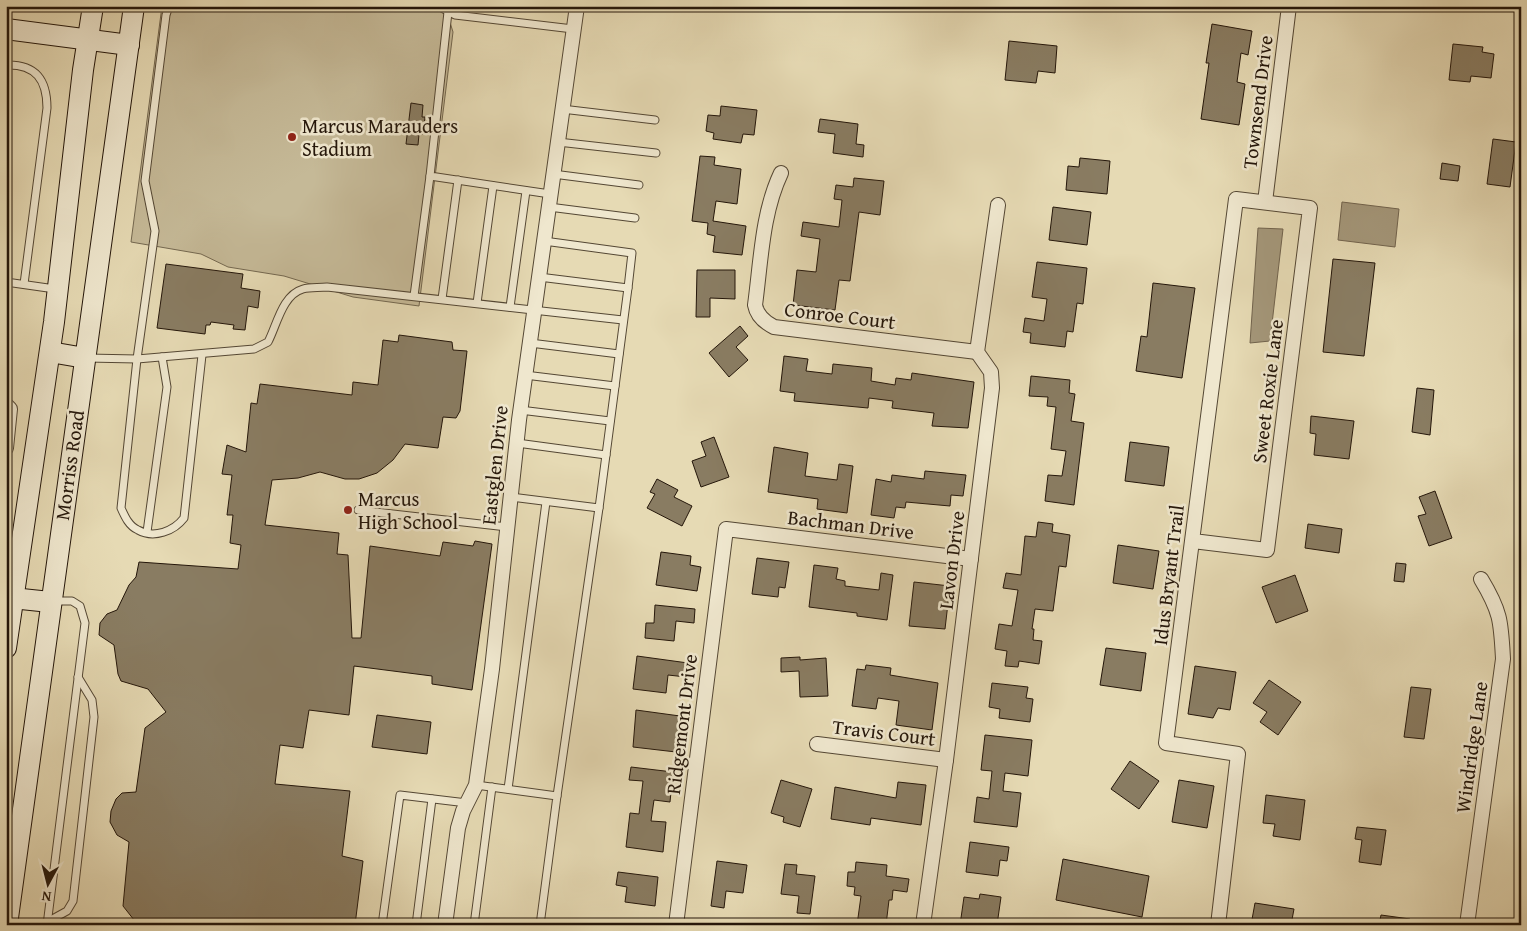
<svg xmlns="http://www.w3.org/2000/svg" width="1527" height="931" viewBox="0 0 1527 931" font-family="'Gentium Book Plus',serif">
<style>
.green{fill:#c5b997;stroke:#746850}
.water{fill:#a4977a;stroke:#71634d}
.building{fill:#897c62;stroke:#24160a}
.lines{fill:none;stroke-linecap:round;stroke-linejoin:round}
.lane-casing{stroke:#544734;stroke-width:9}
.street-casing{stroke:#544734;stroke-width:16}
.secondary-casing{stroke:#24160a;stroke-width:22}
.lane{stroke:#efe7ce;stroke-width:7}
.street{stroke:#efe7ce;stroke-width:14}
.secondary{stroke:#efe7ce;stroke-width:20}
.poi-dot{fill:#8f2418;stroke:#efe7ce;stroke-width:2}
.labels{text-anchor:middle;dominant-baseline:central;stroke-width:5;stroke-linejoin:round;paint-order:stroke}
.street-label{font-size:20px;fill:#24160a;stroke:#efe7ce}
.poi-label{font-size:20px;fill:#24160a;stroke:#efe7ce;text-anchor:start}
</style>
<rect width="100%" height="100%" fill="#e6dab4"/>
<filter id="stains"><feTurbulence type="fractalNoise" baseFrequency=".004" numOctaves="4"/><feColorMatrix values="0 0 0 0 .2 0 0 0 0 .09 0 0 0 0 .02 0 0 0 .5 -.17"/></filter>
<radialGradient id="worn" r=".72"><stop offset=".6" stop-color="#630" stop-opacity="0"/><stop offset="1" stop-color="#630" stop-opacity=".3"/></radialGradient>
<!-- green -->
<path class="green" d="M162,6h283l8,26 -34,274 -66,-9 -69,-21 -56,-9 -27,-13 -70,-12z"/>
<!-- water -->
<g class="water">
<path d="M1342,202l57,7 -4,38 -57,-7z"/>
<path d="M1258,228l25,1 -13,112 -20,2z"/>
</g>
<!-- building -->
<g class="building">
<path d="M1212,24l40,7 -4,24 -7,-2 -4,29 8,2 -6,41 -38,-6 8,-56h-3z"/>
<path d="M1009,41l48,5 -2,27 -17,-2 -2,12 -31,-3z"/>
<path d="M1453,44l30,3 -1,5 12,2 -3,24 -20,-2 -1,6 -21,-2z"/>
<path d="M411,103l12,2 -1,12h3l-2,17h-4l-1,11 -12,-1z"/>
<path d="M721,106l36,4 -3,25 -11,-1 -2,9 -28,-4 1,-6 -8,-2 2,-16 12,1z"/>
<path d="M820,119l38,5 -2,20 8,1 -1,12 -30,-4 2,-19 -17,-2z"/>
<path d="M1493,139l23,3 -6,45 -23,-3z"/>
<path d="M700,156l15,1 -1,8 27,4 -4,35 -21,-3 -3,20 33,5 -4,29 -29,-3 2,-16 -8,-2 1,-11 -16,-2z"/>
<path d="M1080,158l30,3 -3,33 -41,-4 2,-24 11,1z"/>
<path d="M1442,163l18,3 -2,15 -18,-2z"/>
<path d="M854,178l30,3 -4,34 -21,-3 -9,69 -11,-1 -4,30 -42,-5 4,-35 19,2 4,-33 -19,-3 2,-14 36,5 3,-27 -8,-1 2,-14 17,2z"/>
<path d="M1053,207l38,5 -4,33 -38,-5z"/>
<path d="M1333,259l42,4 -11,93 -41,-4z"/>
<path d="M1037,262l50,6 -4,36 -6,-1 -4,29 -6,-1 -2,16 -35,-4 1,-10 -8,-1 2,-14 19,3 3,-22 -15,-2z"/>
<path d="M166,264l77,10 -2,14 19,3 -2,17 -10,-2 -3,24 -12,-1 1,-4 -23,-3 -1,3h-4l-1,9 -48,-6z"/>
<path d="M697,270h38v29l-25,-1v19h-14z"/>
<path d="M1153,283l42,5 -13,90 -46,-7 5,-35 6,1z"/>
<path d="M740,326l8,10 -12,11 12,13 -19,17 -20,-24z"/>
<path d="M399,335l53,7 1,8 14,1 -7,60 -4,7 -13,-1 -5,31 -33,-4 -12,16 -16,13 -18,6h-14l-25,-7 -22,6 -26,2 -7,45 74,8 -2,21 11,1 4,83h9l9,-92 70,10 3,-14 30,4 2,-5 17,3 -20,146 -40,-6v-8l-78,-10 -5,49 -40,-5 -6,38 -23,-3 -5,39 75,7 -8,65 21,5 -8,64h-217l-15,-19 6,-64 -12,-7 -7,-13 1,-11 5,-12 6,-6 14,-1 9,-64 21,-16 -18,-23 -27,-8 -3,-7 -4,-29 -15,-10 1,-12 7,-9 10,-4 12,-25 7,-8 3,-15 99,7 3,-24 -11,-2 3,-28h-6l5,-40 -10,-1 5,-29 19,7 5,-49 6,1 3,-20 92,11 1,-13 25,3 5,-45 15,2z"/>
<path d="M784,356l24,3 -2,12 26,3 1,-10 39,4 -1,13 24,4 1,-7 15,2 1,-7 62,9 -6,46 -36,-2 2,-13 -42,-5 1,-7 -24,-3 -1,10 -74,-7 1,-8 -15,-2z"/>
<path d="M1031,376l39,4 -1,13 6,1 -4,27 13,2 -10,82 -29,-4 3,-26 14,1 4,-25 -15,-2 5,-42 -9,-1 1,-9 -19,-1z"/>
<path d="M1417,388l17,2 -4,45 -18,-3z"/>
<path d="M1311,416l43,5 -5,38 -35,-4 2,-21 -6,-1z"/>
<path d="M714,437l15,40 -28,10 -9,-26 14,-5 -5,-14z"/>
<path d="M1130,442l39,5 -5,39 -39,-5z"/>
<path d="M774,447l34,6 -3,23 32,4 2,-16 14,2 -6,47 -30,-4 1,-10 -50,-7z"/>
<path d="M925,471l41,4 -3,21 -12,-1 -1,11 -44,-4 -1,6 -9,-1 -2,11 -23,-3 5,-36 15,3 1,-7 32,4z"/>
<path d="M657,479l21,11 -4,7 18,9 -10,20 -35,-18 8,-14 -5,-2z"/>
<path d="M1435,491l17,47 -23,8 -11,-30 8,-2 -7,-17z"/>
<path d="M1038,522l15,2 -1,8 18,3 -4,32 -7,-1 -6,45 -18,-2 -3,20h2l-1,11 9,1 -3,23 -20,-3 -1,6 -13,-1 2,-15 -12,-2 4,-25 13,2 6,-36 -15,-2 3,-15 15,2 4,-39 11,1z"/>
<path d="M1308,524l34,5 -3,24 -34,-5z"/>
<path d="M1118,545l41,6 -6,38 -40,-6z"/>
<path d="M661,552l30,4 -1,9 11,2 -4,24 -41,-6z"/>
<path d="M757,558l32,4 -4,26 -6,-1 -1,10 -26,-3z"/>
<path d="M1396,563l10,1 -2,18 -10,-1z"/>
<path d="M814,565l24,3 -2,11 9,2v5l34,4 2,-17 12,2 -6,45 -30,-4v-3l-48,-6z"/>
<path d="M1295,575l13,36 -32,12 -14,-36z"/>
<path d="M914,582l36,4 -5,43 -36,-3z"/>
<path d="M655,605l40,4 -1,14 -18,-2 -2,20 -29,-3 1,-15h8z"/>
<path d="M1106,648l40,5 -5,38 -41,-6z"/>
<path d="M637,656l51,7 -2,14 -18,-2 -2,18 -33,-4z"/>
<path d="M800,657v3l26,-2 2,38 -28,1 -1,-26 -18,1v-14z"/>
<path d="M866,665l25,3 -1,7 48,8 -6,47 -36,-5 3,-24 -21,-3 -2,11 -24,-3 5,-37 8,1z"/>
<path d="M1195,666l41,6 -6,38 -12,-2 -5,10 -25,-4z"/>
<path d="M1269,680l32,22 -23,33 -18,-13 7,-10 -14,-9z"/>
<path d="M992,683l36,4 -2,11 7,1 -3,23 -31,-4 1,-9 -11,-2z"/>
<path d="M1411,687l20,2 -7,50 -20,-2z"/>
<path d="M636,710l44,6 -4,36 -43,-5z"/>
<path d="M377,715l54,7 -4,32 -55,-7z"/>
<path d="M985,735l47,5 -4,36 -23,-3 -2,18 18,2 -4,34 -43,-5 3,-25 12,2 3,-28 -11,-1z"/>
<path d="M1130,761l29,20 -20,28 -28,-20z"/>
<path d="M631,767l42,5 -3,30 -16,-2 -3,21 15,1 -3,30 -37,-5 4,-34 9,1 4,-33 -14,-1z"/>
<path d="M781,780l31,9 -12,38 -17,-5 1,-5 -13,-4z"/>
<path d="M1179,780l35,6 -7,42 -35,-6z"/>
<path d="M898,782l28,3 -5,40 -50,-7 -1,7 -39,-6 4,-32 61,11z"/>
<path d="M1266,795l39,5 -5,40 -27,-4 2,-12 -12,-1z"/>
<path d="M1357,827l29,3 -5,35 -22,-3 3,-22 -7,-1z"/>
<path d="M970,842l39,5 -2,14 -7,-1 -2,16 -32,-4z"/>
<path d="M1063,859l86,17 -7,41 -86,-17z"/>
<path d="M717,861l30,4 -4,28 -17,-2 -2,17 -13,-2z"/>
<path d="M856,862l31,3 -1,11 23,3 -2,13 -14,-2 -1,10h-3l-3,25h-29l4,-29 -7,-1 1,-8 -8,-1 1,-14h7z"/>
<path d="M785,864l12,1 -1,9 19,2 -5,38 -13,-1 2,-17 -18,-2z"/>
<path d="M618,872l40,5 -3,29 -30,-4 2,-15 -11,-2z"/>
<path d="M980,894l21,3 -4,28h-37l4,-28 15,2z"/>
<path d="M1255,903l39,6 -3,16h-40z"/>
<path d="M1381,915l29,4 -1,6h-30z"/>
</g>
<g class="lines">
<!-- lane casing -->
<g class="lane-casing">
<g id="lane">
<path d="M169,6l-3,9 -21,166 10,50 -18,128 -16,149c4,9 8,18 17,22 16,9 36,1 46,-12l18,-163"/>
<path d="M438,6l17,9 118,14"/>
<path d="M448,12l-18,164 120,18"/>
<path d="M6,65c30,-1 41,15 41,43l-23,176"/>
<path d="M562,109l93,11"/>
<path d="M558,142l98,11"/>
<path d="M553,174l86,11"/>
<path d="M549,207l86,11"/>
<path d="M539,277l89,11"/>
<path d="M6,282l49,7"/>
<path d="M414,296l16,-120"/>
<path d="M442,299l16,-119"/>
<path d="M477,303l16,-117"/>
<path d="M510,307l16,-116"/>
<path d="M530,343l89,11"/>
<path d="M87,358l50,1 117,-10 14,-7c9,-17 14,-47 35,-53 7,-2 16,-1 24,-2l296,33"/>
<path d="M525,375l90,11"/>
<path d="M520,410l90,11"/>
<path d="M517,443l89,12"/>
<path d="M511,497l88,11 29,-220 4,-35 -88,-12"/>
<path d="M358,510l149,17"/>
<path d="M147,532l20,-145 -5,-30"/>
<path d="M476,785l81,11 -17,129"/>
<path d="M508,789l38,-287"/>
<path d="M557,796l42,-288"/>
<path d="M47,922l20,-11 6,-10 21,-184 -2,-17 -14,-23"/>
<path d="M47,925l38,-302 -5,-17 -8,-5h-18"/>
<path d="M382,925l18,-130 67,8"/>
<path d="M416,925l16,-126"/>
<path d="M474,925l18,-138"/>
</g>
</g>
<!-- street casing -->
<g class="street-casing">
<g id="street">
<path d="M781,173c-19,40 -20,88 -26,132 2,11 9,17 19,22l203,25"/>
<path d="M1265,202l24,-196"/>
<path d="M6,405l4,4 -4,39"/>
<path d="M1193,541l74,9 43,-342 -74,-9 -70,544 72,11 -20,171"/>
<path d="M817,744l129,16"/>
<path d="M445,925l13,-97 5,-17 13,-26 16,-116 27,-249 58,-414"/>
<path d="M676,925l50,-396 245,30"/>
<path d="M923,925l23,-165 46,-372 -1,-16 -14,-20 21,-147"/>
<path d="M1467,925l36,-266c-2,-37 -2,-47 -22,-80"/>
</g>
</g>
<!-- secondary casing -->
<g class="secondary-casing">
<g id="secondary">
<path d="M6,29l123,16"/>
<path d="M50,352l35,6"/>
<path d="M12,598l38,4"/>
<path d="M6,648l48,-326 29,-252 10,-64"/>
<path d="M7,925l127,-919"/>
</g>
</g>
<!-- lane -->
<use href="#lane" class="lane"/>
<!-- street -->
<use href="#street" class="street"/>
<!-- secondary -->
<use href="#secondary" class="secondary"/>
</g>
<!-- markers -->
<g class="poi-dot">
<circle cx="292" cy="137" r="5"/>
<circle cx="348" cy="510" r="5"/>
</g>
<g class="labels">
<!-- street labels -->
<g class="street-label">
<text transform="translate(1257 102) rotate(-83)">Townsend Drive</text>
<text transform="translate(840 315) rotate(7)">Conroe Court</text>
<text transform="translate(1267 391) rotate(-83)">Sweet Roxie Lane</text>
<text transform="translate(69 465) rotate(-82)">Morriss Road</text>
<text transform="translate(494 465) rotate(-84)">Eastglen Drive</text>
<text transform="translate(851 524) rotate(7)">Bachman Drive</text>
<text transform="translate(951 560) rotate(-83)">Lavon Drive</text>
<text transform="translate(1168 575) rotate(-83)">Idus Bryant Trail</text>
<text transform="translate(681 724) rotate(-83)">Ridgemont Drive</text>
<text transform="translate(884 732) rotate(7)">Travis Court</text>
<text transform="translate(1471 747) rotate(-82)">Windridge Lane</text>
</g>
<!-- poi labels -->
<g class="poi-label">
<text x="302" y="125">Marcus Marauders<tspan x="302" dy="23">Stadium</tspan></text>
<text x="358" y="498">Marcus<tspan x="358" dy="23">High School</tspan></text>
</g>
</g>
<!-- margin -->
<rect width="1527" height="931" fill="none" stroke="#e6dab4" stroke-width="25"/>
<rect x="8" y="8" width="1512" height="916" fill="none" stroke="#24160a" stroke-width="2.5"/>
<rect x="12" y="12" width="1502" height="906" fill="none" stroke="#24160a"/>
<!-- north arrow -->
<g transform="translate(48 884) rotate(187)" stroke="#efe7ce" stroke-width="4" paint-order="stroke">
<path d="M0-4L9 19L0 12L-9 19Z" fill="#24160a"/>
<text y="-8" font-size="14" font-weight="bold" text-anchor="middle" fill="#24160a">N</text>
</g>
<rect width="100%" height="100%" filter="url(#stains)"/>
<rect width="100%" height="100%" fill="url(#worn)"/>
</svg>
